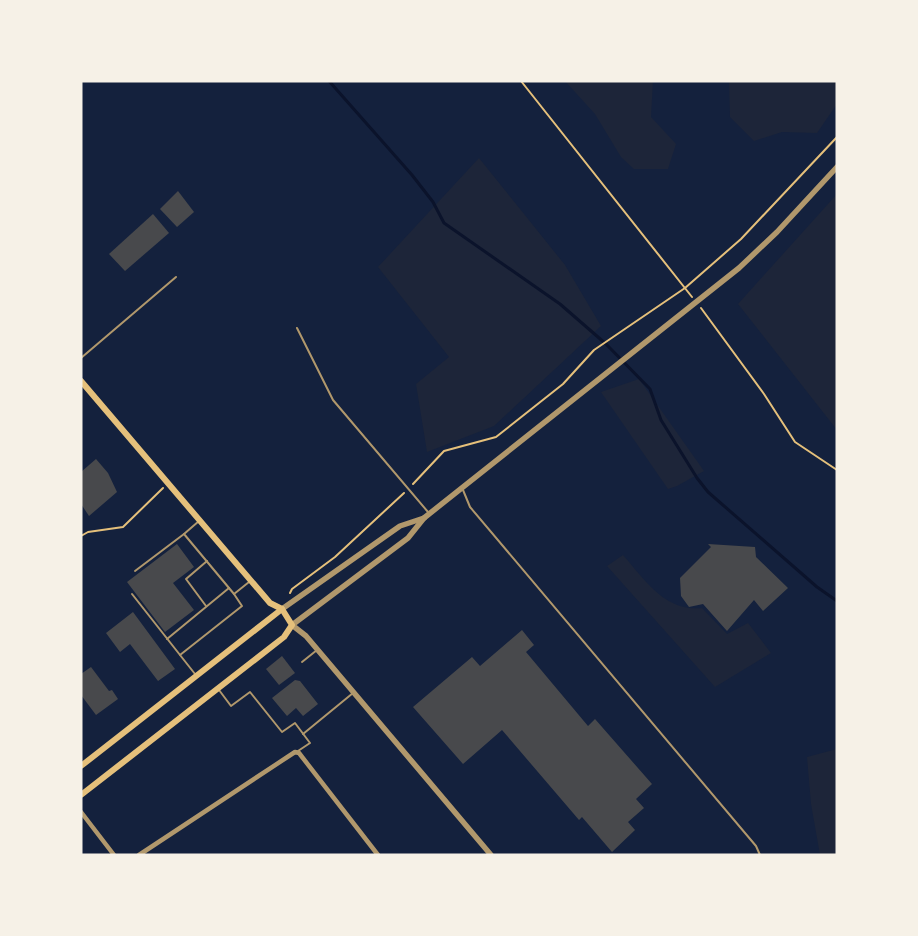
<svg xmlns="http://www.w3.org/2000/svg" width="918" height="936" viewBox="0 0 918 936" font-family="'Open Sans',sans-serif">
<style>
.green{fill:#1d2539}
.lines{fill:none;stroke-linecap:round;stroke-linejoin:round}
.stream{stroke:#0b132b;stroke-width:3}
.building{fill:#48494c}
.path{stroke:#e5c07b;stroke-width:2}
.service{stroke:#b1986c;stroke-width:2}
.minor{stroke:#b1986c;stroke-width:4.5}
.tertiary{stroke:#b1986c;stroke-width:5.5}
.secondary{stroke:#e5c07b;stroke-width:6}
</style>
<rect width="100%" height="100%" fill="#14213d"/>
<!-- green -->
<g class="green">
<path d="M565,81h88l-2,36 25,27 -8,25h-34l-13,-12 -26,-43z"/>
<path d="M729,81h108v23l-20,29 -35,-1 -28,9 -24,-24z"/>
<path d="M479,158l86,107 36,61 -107,100 -67,26 -11,-68 33,-27 -71,-90z"/>
<path d="M837,194v236l-99,-126z"/>
<path d="M639,379l65,92 -27,15 -9,3 -67,-97z"/>
<path d="M623,555c22,25 42,57 79,53l25,26 21,-11 23,30 -56,34 -108,-121z"/>
<path d="M837,749v106h-17l-9,-51 -4,-47z"/>
</g>
<g class="lines">
<!-- stream -->
<path class="stream" d="M329,81l83,94 21,27 11,21 116,81 46,40 44,45 11,31 36,58 11,14 109,95 20,14"/>
</g>
<!-- building -->
<g class="building">
<path d="M178,191l16,21 -17,15 -17,-18z"/>
<path d="M153,214l16,19 -44,38 -16,-17z"/>
<path d="M96,459l12,14 9,19 -28,24 -8,-12v-32z"/>
<path d="M177,544l17,23 -21,16 21,27 -29,22 -38,-50z"/>
<path d="M708,544l47,3 1,10 32,31 -25,23 -9,-11 -27,31 -24,-27 -14,3 -8,-11 -1,-18 31,-31z"/>
<path d="M133,612l42,57 -17,12 -28,-37 -10,8 -14,-19z"/>
<path d="M522,630l12,15 -8,7 62,74 7,-7 57,65 -16,15 8,9 -16,14 7,8 -23,22 -30,-35 -3,3 -77,-90 -39,34 -50,-57 59,-50 8,9z"/>
<path d="M282,656l13,17 -16,12 -13,-16z"/>
<path d="M91,667l18,24 3,-1 6,9 -22,16 -15,-20v-21z"/>
<path d="M295,680l5,1 18,23 -15,12 -7,-8 -9,8 -15,-18z"/>
</g>
<g class="lines">
<!-- path -->
<g class="path">
<path d="M521,81l171,216"/>
<path d="M701,308l63,86 31,48 42,28"/>
<path d="M413,484l31,-33 52,-14 67,-53 31,-34 91,-62 56,-49 96,-102"/>
<path d="M81,536l7,-4 35,-5 40,-39"/>
<path d="M290,593l2,-4 43,-32 69,-64"/>
</g>
<!-- service -->
<g class="service">
<path d="M297,328l36,72 95,112"/>
<path d="M81,358l95,-81"/>
<path d="M463,490l7,17 286,339 4,9"/>
<path d="M199,521l-15,13 50,60 15,-12"/>
<path d="M135,571l49,-37"/>
<path d="M132,594l48,61"/>
<path d="M206,606l-20,-27 21,-18"/>
<path d="M167,639l62,-51"/>
<path d="M302,662l15,-12"/>
<path d="M195,674l-15,-19 62,-49 -8,-12"/>
<path d="M219,690l12,16 19,-14 32,40 13,-9 15,20 -12,8"/>
<path d="M303,734l50,-41"/>
</g>
<!-- minor -->
<g class="minor">
<path d="M81,812l33,43"/>
<path d="M139,855l156,-103 4,1 79,102"/>
</g>
<!-- tertiary -->
<g class="tertiary">
<path d="M282,609l118,-83 24,-8"/>
<path d="M491,855l-185,-219 -14,-11 116,-87 16,-20 315,-250 38,-36 60,-65"/>
</g>
<!-- secondary -->
<g class="secondary">
<path d="M81,381l189,222 12,6 10,16 -8,12 -203,158"/>
<path d="M81,766l201,-157"/>
</g>
</g>
<!-- border -->
<rect width="918" height="936" fill="none" stroke="#f6f1e7" stroke-width="165"/>
</svg>
